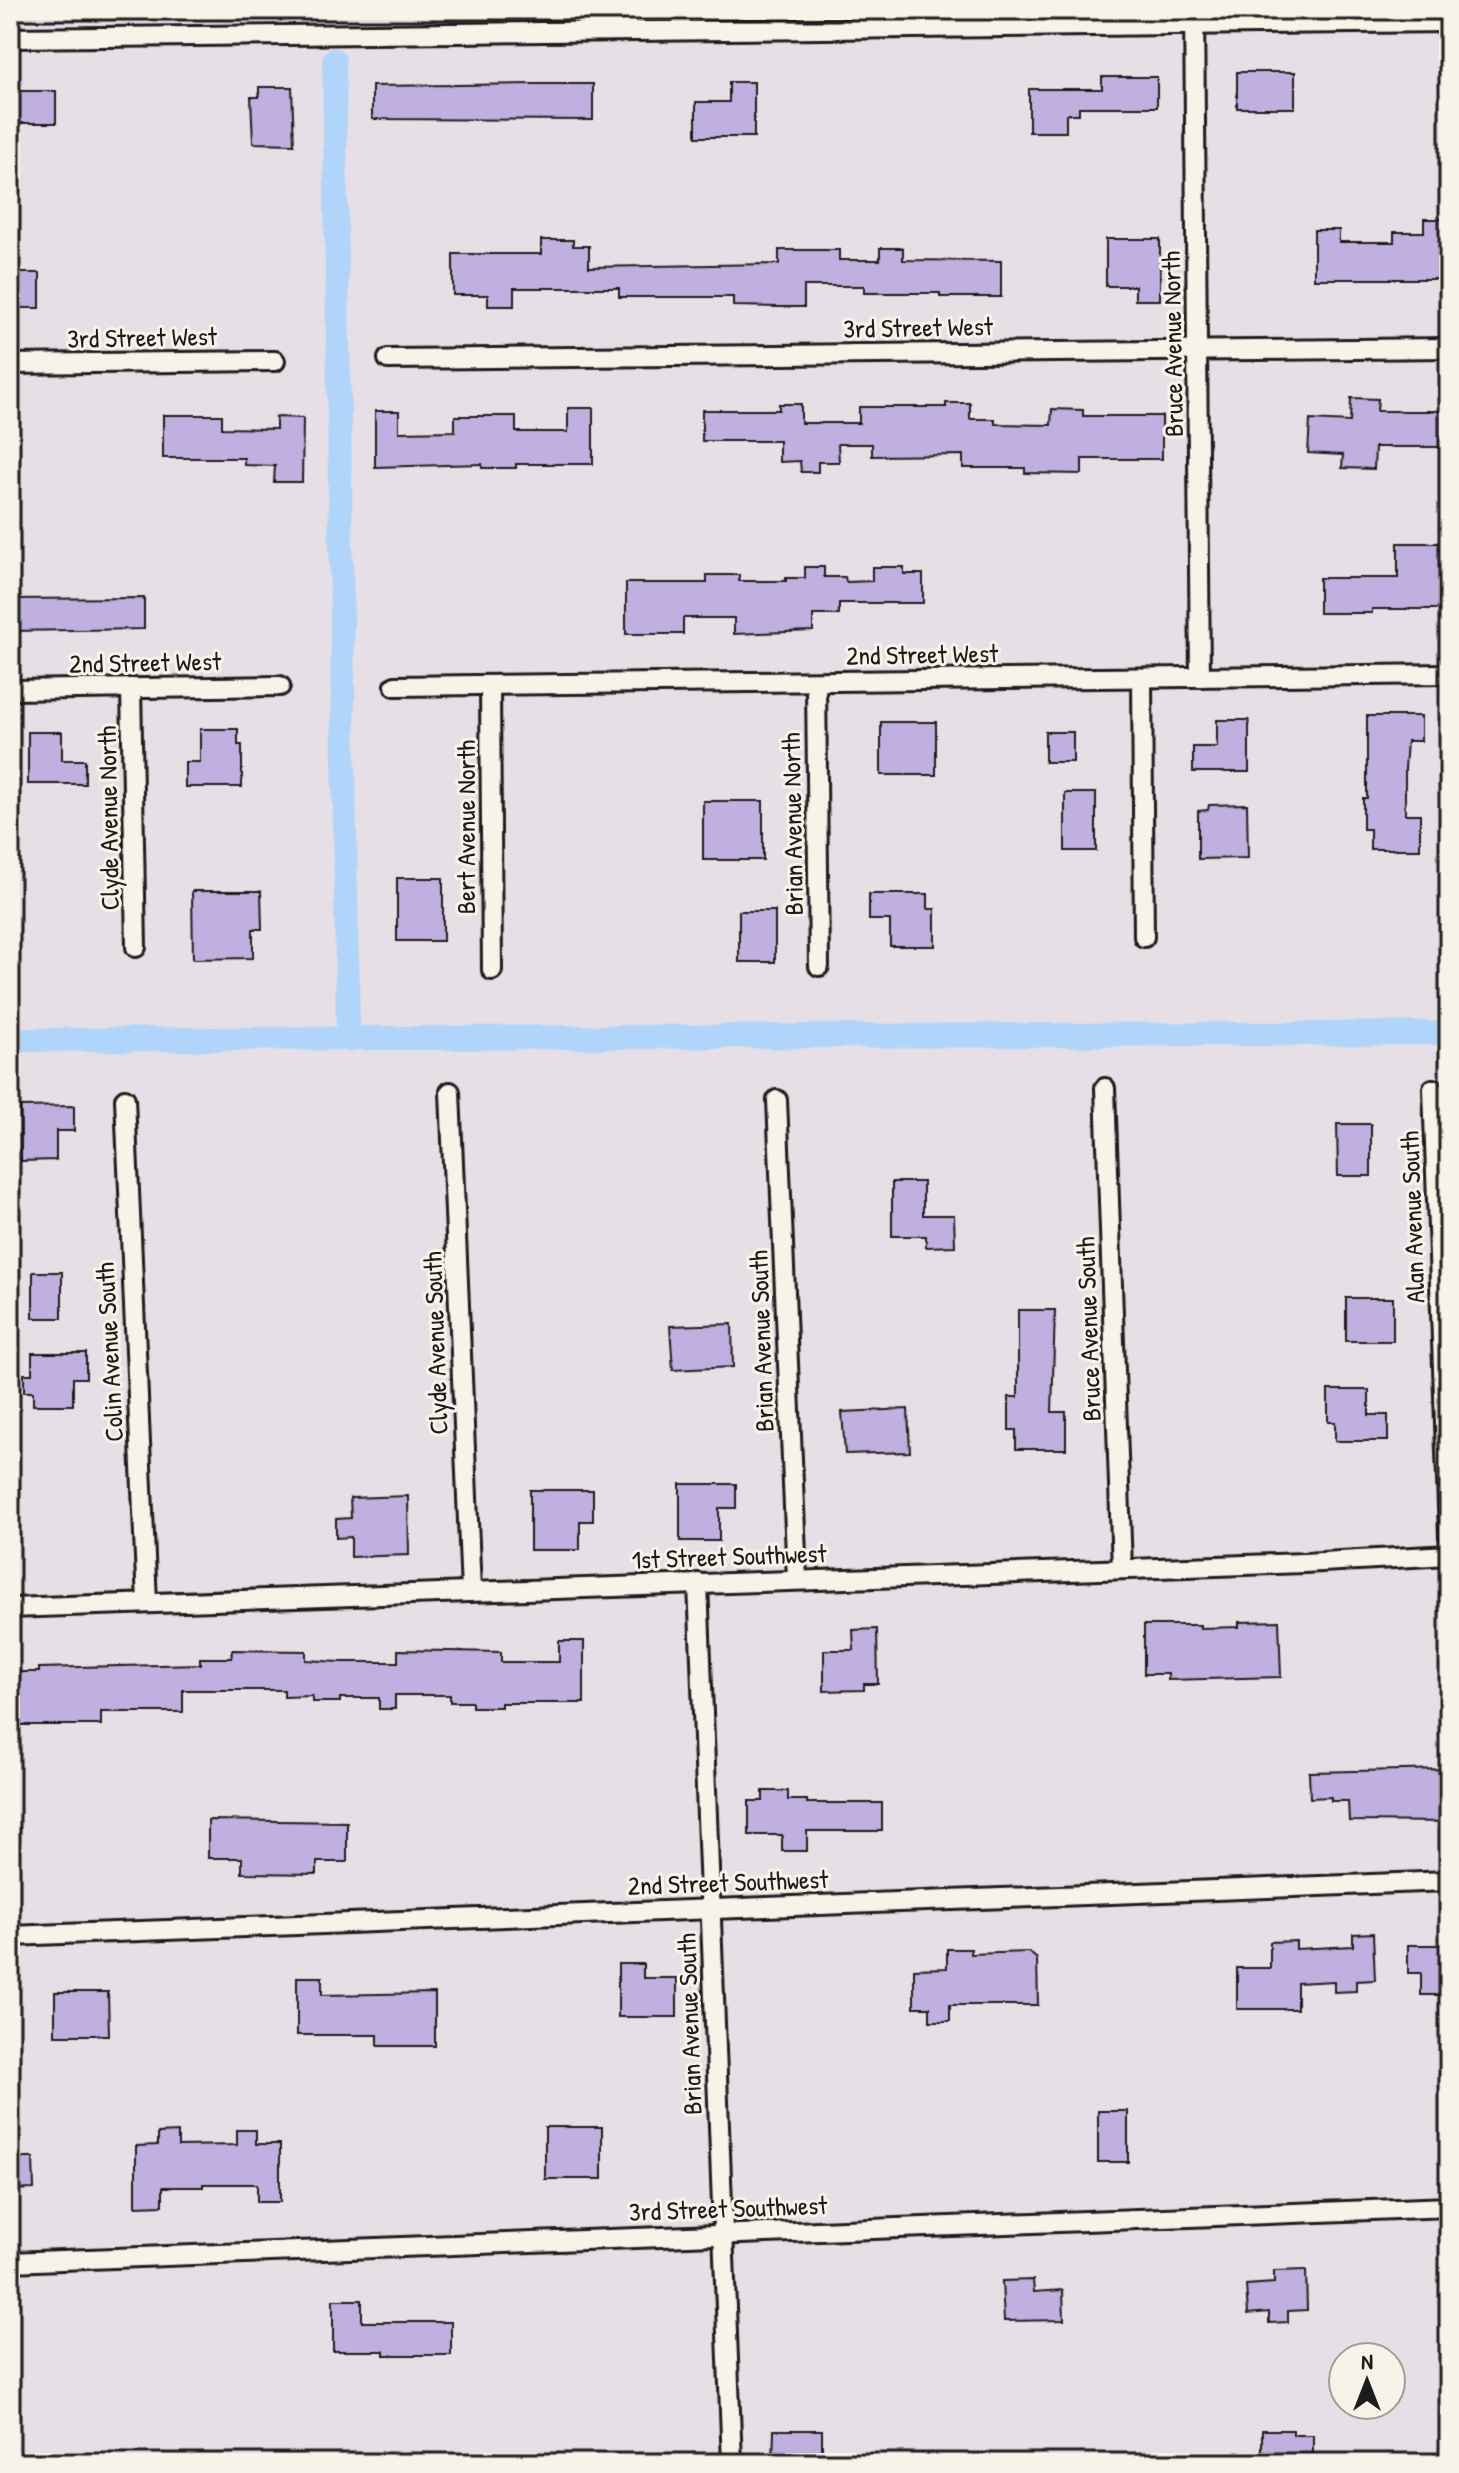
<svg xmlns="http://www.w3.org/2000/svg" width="1459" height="2473" viewBox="0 0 1459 2473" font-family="'Patrick Hand',sans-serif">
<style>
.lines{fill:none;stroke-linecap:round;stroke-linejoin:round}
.canal{stroke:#b1d5fa;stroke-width:24}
.building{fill:#c0afdf;stroke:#1c1c1c;stroke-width:2}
.minor-casing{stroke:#1c1c1c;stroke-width:24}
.minor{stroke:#f7f3e8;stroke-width:18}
.labels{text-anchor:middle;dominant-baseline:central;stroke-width:6;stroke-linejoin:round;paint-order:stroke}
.street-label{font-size:26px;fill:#1c1c1c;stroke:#f7f3e8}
</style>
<rect width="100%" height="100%" fill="#e6dfe5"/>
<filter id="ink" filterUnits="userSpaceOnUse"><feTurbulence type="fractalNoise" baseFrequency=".0125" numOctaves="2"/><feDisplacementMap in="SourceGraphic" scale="16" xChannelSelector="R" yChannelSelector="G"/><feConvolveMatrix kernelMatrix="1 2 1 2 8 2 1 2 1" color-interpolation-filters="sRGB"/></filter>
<g filter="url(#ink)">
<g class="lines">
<!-- canal -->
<g class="canal">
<path d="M334,60l14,980"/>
<path d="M10,1040l1439,-7"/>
</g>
</g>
<!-- building -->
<g class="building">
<rect x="1237" y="72" width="58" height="36"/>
<path d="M1102,77h55v30h-78v7h-13v18h-37v-43h73z"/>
<path d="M729,82h25v55h-58v-35h33z"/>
<path d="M533,84h60v36l-221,-1v-33z"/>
<path d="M259,87h33l2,57 -41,-1 -2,-46h8z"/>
<rect x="10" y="91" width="46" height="32"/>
<path d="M1424,219h25v60h-135v-49h25v12h55v-10h30z"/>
<path d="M1106,239h54v61h-25v-14h-29z"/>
<path d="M541,240h32v6h16v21l190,-3v-14h60v10h41v-12h23v12l98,1v36h-61v-4h-76v-7h-60v21h-25l-46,-1v-9h-114v-9h-105v18h-26v-11h-35v-41h88z"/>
<rect x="10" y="273" width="30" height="35"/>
<path d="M1351,398l27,1 -1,12h72v36h-74l-1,22 -32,-1 1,-13 -35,-2 2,-33 40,2z"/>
<path d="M946,403h24v16h25v5l56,1 1,-16 31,1v6h79v43h-80v15l-57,-1v-5h-62v-13l-91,1v-12h-34l1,18h-21v10h-17l-1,-11 -21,1v-21h-77v-31h77v-6h22v19h58v-16h87z"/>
<path d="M568,408h25v56h-77v4h-34v-4l-107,3v-56h24v21l56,-1v-15h61v16h52z"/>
<path d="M163,415h59v13l54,1v-12l27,1 -1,64h-28l1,-16 -31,-1v-7h-81z"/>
<path d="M1398,543h44v20h7v46h-77v4h-53v-35h79z"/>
<path d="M805,567h19v10h21l1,5 26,-1v-14h32v7h19v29h-84v12h-26v16l-79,3v-16h-51v16h-57v-51h81v-8h32v6h47v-3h19z"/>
<path d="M144,598v31l-134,2v-32z"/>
<path d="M1367,716h54v25h-14l-2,28v45h15v35h-50v-20h-7v-31h4z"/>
<path d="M1217,720h32v52h-56v-25h24z"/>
<rect x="881" y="722" width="55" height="53"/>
<path d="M200,729h38v16h4v42h-57v-25h15z"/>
<path d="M28,732h34v28h23v24h-57z"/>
<rect x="1045" y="732" width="28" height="30"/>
<rect x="1065" y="793" width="31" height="58"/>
<rect x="703" y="801" width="60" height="59"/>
<path d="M1247,804l1,54 -50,1v-48l10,-1 1,-5z"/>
<rect x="397" y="878" width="46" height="63"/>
<path d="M192,891h69l1,38h-9v29l-60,1z"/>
<path d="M869,894h59v15h7v37h-45v-26h-21z"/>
<rect x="739" y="911" width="36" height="51"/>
<path d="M74,1106v25h-18v29l-35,1 -1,-54z"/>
<path d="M1337,1124h34v52h-33z"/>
<path d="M892,1182h31v33h31l1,31 -29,1v-11h-34z"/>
<rect x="33" y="1272" width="29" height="46"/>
<rect x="1346" y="1298" width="47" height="43"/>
<path d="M1018,1310h37l-3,102h14v37h-50v-19h-7v-33h9z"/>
<path d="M732,1324l1,43 -60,3 -3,-44z"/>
<path d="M32,1353h54v25h-13v27h-40v-13h-9v-18h8z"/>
<path d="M1328,1390h41v25h19v26h-53v-19h-7z"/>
<path d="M908,1409l2,43 -65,2 -3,-42z"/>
<path d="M680,1484h56v24h-17v33h-39z"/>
<path d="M530,1490h63v31h-13v29h-50z"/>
<path d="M408,1496l1,59 -58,2v-20l-15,1v-19l15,-1 -1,-20z"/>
<path d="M1279,1621l2,56 -113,3v-6h-24v-49h56v3l39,-1v-5z"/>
<path d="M877,1629l1,55h-14v6l-40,1v-41h30l-1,-20z"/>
<path d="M559,1641h25v62h-83v4h-29v-5h-22v-7h-55v14h-16v-11h-39v4h-28v-6l-28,1v-7h-101v22h-82v13h-91v-53h29v-4l161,-4v-6h32v-8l74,1v9l34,2h58v-12l103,2v10h58z"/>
<path d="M1449,1769v53l-100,-1 -1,-20h-17v-4l-21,1 -1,-26z"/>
<path d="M763,1791h25v9h19v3h75v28h-75v20h-25v-16h-33v-34h14z"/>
<path d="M208,1820l139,2v40h-30v12l-75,-1v-15h-34z"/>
<path d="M1373,1933l2,47 -19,1v10l-22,1v-11l-37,2v26h-60v-41h33v-26l26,-1v8l57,-3v-12z"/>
<path d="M1408,1945h41v50h-28v-22h-13z"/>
<path d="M947,1949h24v5l58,-2 8,7 1,46h-88v16h-20v-14h-16v-38l33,-1z"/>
<path d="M618,1964h25v14h34v39h-59z"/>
<path d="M297,1977h25v18l113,-2v53h-57v-11h-81z"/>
<path d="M55,1992h53l1,43h-54z"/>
<rect x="1098" y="2111" width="30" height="51"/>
<rect x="545" y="2127" width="57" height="52"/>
<path d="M237,2130h19v14h24v58h-23v-18h-54v3h-40v18l-27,1v-60l22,-1v-12l20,-1v14l59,-1z"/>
<path d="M10,2158h23l1,31 -24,1z"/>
<path d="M1306,2270l1,40 -19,1v11l-19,1v-11l-21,2 -2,-29 28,-2v-12z"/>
<path d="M1033,2280l1,12 29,-2 1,30 -60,1 -2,-40z"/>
<path d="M333,2300h29v22h89v33h-67v-4h-51z"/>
<path d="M774,2430h48v33h-49z"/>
<path d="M1262,2430h31v5h20v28h-51z"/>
</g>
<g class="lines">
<!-- minor casing -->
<g class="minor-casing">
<g id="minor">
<path d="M1194,10l6,667"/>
<path d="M10,38l1439,-16"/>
<path d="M388,359l1061,-11"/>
<path d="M10,364l265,-3"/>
<path d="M1142,678l2,259"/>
<path d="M816,682l3,284"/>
<path d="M490,685l2,285"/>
<path d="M395,686l1054,-12"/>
<path d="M131,688l5,259"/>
<path d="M10,690l270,-4"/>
<path d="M1105,1088l17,481"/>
<path d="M1433,1089l16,446"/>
<path d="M450,1092l21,500"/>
<path d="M125,1099l22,504"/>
<path d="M777,1100l20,479"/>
<path d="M698,1583l34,880"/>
<path d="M10,1608l1294,-45 145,-8"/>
<path d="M10,1936l1439,-55"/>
<path d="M10,2262l1439,-55"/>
</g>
</g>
<!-- minor -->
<use href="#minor" class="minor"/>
</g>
</g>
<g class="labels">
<!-- street labels -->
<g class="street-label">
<text transform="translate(918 327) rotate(-1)">3rd Street West</text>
<text transform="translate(142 337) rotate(-1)">3rd Street West</text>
<text transform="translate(1172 344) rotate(-91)">Bruce Avenue North</text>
<text transform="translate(922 654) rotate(-1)">2nd Street West</text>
<text transform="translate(145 662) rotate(-1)">2nd Street West</text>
<text transform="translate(108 818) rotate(-91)">Clyde Avenue North</text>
<text transform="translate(792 824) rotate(-91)">Brian Avenue North</text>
<text transform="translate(465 827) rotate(-90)">Bert Avenue North</text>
<text transform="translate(1412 1217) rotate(-92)">Alan Avenue South</text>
<text transform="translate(1088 1329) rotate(-92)">Bruce Avenue South</text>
<text transform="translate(761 1341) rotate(-92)">Brian Avenue South</text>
<text transform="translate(435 1343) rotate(-92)">Clyde Avenue South</text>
<text transform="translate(109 1352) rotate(-93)">Colin Avenue South</text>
<text transform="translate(729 1556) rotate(-2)">1st Street Southwest</text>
<text transform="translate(728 1882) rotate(-2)">2nd Street Southwest</text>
<text transform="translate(689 2024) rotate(-92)">Brian Avenue South</text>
<text transform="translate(728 2208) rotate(-2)">3rd Street Southwest</text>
</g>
</g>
<!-- margin -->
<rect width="1459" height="2473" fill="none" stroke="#f7f3e8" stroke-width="40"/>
<rect x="20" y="20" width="1419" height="2433" fill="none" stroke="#1c1c1c" stroke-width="3" filter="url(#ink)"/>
<!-- north arrow -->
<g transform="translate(1367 2381)"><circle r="38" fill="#f7f3e8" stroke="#9f9d96" stroke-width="2"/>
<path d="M0-6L14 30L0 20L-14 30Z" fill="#1c1c1c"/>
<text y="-12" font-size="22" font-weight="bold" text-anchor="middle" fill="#1c1c1c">N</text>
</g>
</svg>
